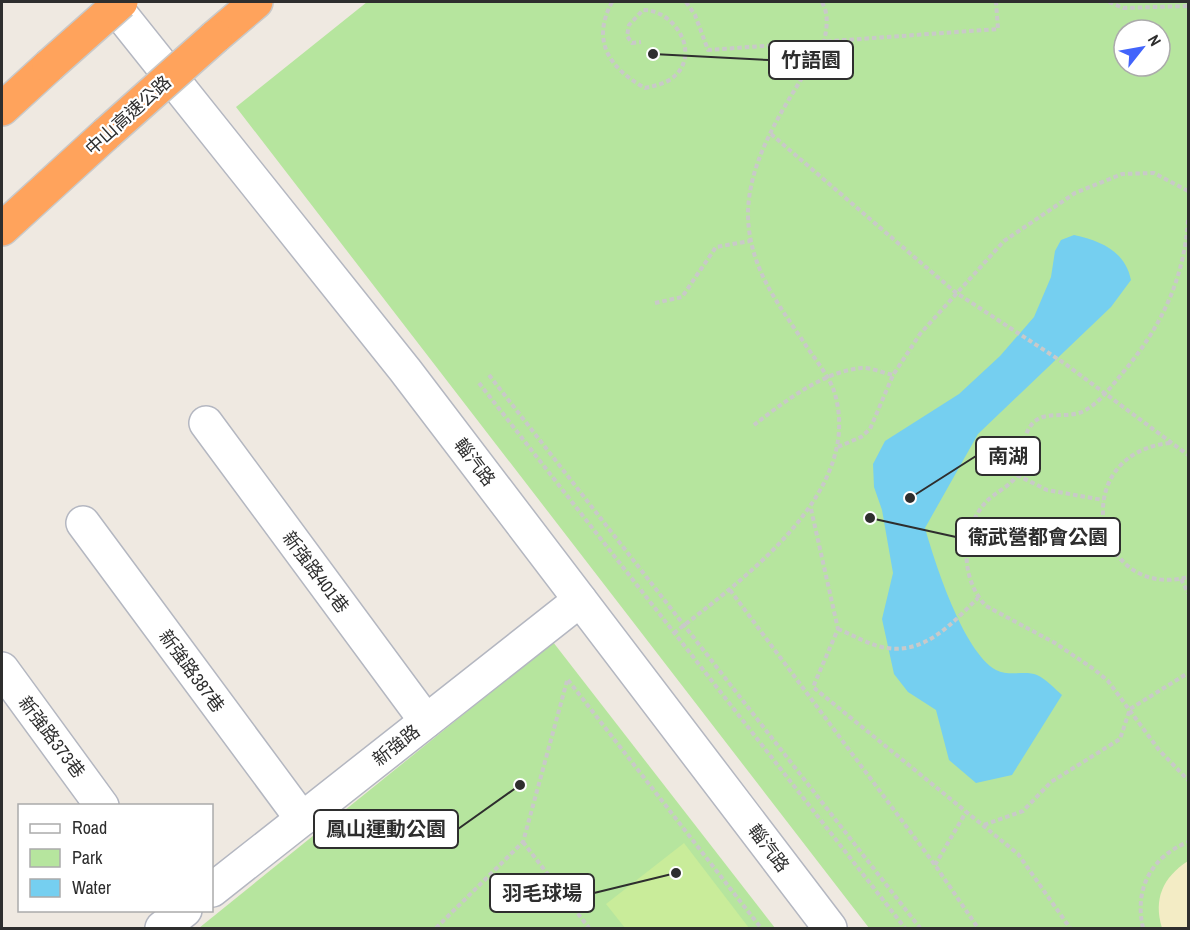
<svg xmlns="http://www.w3.org/2000/svg" width="1190" height="930" viewBox="0 0 1190 930" font-family="'Archivo Narrow','Noto Sans TC',sans-serif">
<style>
.green{fill:#b6e59e;fill-rule:evenodd}
.sand{fill:#f3ecc5}
.pitch{fill:#c9ec9a}
.water{fill:#75cff0}
.lines{fill:none;stroke-linecap:round;stroke-linejoin:round}
.minor-casing{stroke:#b4b7c1;stroke-width:36}
.highway-casing{stroke:#c9c9c9;stroke-width:36}
.path{stroke:#c9c9c9;stroke-width:4;stroke-dasharray:4.5 3;stroke-linecap:butt}
.minor{stroke:#fff;stroke-width:33}
.highway{stroke:#ffa35c;stroke-width:33}
.highway-bridge-casing{stroke:#c9c9c9;stroke-width:36;stroke-linecap:butt}
.highway-bridge{stroke:#ffa35c;stroke-width:33}
.labels{text-anchor:middle;dominant-baseline:central;stroke-width:4.5;stroke-linejoin:round;paint-order:stroke}
.street-label{font-size:18px;fill:#2e2e2e;stroke:#fff}
.leader{fill:none;stroke:#2e2e2e;stroke-width:2}
.callout-dot{fill:#2e2e2e;stroke:#fff;stroke-width:2}
.callout{fill:#fff;stroke:#2e2e2e;stroke-width:2}
.callout-label{font-size:20px;text-anchor:middle;font-weight:bold;fill:#2e2e2e}
</style>
<rect width="100%" height="100%" fill="#efe9e1"/>
<!-- green -->
<g class="green">
<path d="M367,2h821v926h-319l-633,-821zM1124,30h36v36h-36z"/>
<path d="M553,642l222,286h-576z"/>
</g>
<!-- sand -->
<path class="sand" d="M1188,861v67h-26c-9,-29 1,-51 26,-67z"/>
<!-- pitch -->
<path class="pitch" d="M684,843l65,85h-124l-19,-24z"/>
<!-- water -->
<path class="water" d="M1074,235c27,6 51,16 57,45l-20,27 -133,127 -53,94c10,35 38,123 71,142 14,7 29,0 41,5 9,4 18,14 25,20l-50,80 -36,8 -27,-23 -13,-50 -28,-18 -14,-18 -12,-55 11,-46 -11,-63 -8,-23 -1,-23 12,-23 74,-47 41,-38 34,-39 17,-40 4,-26 6,-11z"/>
<g class="lines">
<!-- minor casing -->
<g class="minor-casing">
<g id="minor">
<path d="M111,2l294,368 425,558"/>
<path d="M206,423l220,298"/>
<path d="M83,523l219,296"/>
<path d="M2,669l100,137"/>
<path d="M212,890l368,-290"/>
<path d="M162,928l23,-18"/>
</g>
</g>
<!-- highway casing -->
<g class="highway-casing">
<g id="highway">
<path d="M215,37l41,-35"/>
<path d="M2,109l47,-43"/>
<path d="M2,229l104,-95"/>
</g>
</g>
<!-- path -->
<g class="path">
<path d="M612,2c-21,39 -3,66 33,86 9,-2 18,-4 26,-9 32,-23 5,-69 -28,-69l-14,15 -2,11 5,7 9,-1"/>
<path d="M686,2l9,13 13,35 290,-21 -2,-27"/>
<path d="M1109,2l14,6 65,-2"/>
<path d="M771,134l184,158 109,71 124,92"/>
<path d="M1188,220c-4,61 -28,109 -68,156 -10,12 -21,27 -36,35 -16,8 -39,-1 -51,12 -14,15 -7,36 -16,52 -6,11 -23,18 -31,27 -26,28 -26,77 0,104l69,37 40,27 13,11 51,69 29,30"/>
<path d="M655,303l27,-6 34,-50 34,-6"/>
<path d="M489,375l431,553"/>
<path d="M479,383l426,545"/>
<path d="M754,425c30,-23 68,-53 107,-57 9,-1 22,5 32,7"/>
<path d="M1170,443c-106,11 -76,159 18,134"/>
<path d="M838,447l23,-10 9,-8 23,-54 27,-41 84,-93 71,-48 47,-19 32,-1 34,18"/>
<path d="M1017,475l30,15 56,10"/>
<path d="M811,509l27,120 -25,58 205,167 52,74"/>
<path d="M1181,579l7,14"/>
<path d="M730,590l205,275 43,63"/>
<path d="M838,629c15,6 33,17 49,19 39,6 66,-26 91,-50"/>
<path d="M674,633c68,-53 192,-141 160,-242 -6,-17 -21,-34 -31,-50 -27,-40 -54,-75 -55,-126 0,-63 46,-121 76,-173 3,-15 5,-27 -2,-40"/>
<path d="M568,680l193,248"/>
<path d="M984,825l39,-14 28,-29 69,-43 10,-30 58,-36"/>
<path d="M523,842l66,86"/>
<path d="M935,865l31,-53"/>
<path d="M436,928l87,-86 44,-161"/>
<path d="M1143,928c-9,-39 8,-71 45,-86"/>
</g>
<!-- minor -->
<use href="#minor" class="minor"/>
<!-- highway -->
<use href="#highway" class="highway"/>
<!-- highway-bridge casing -->
<g class="highway-bridge-casing">
<g id="highway-bridge">
<path d="M49,66l72,-64"/>
<path d="M106,134l109,-97"/>
</g>
</g>
<!-- highway-bridge -->
<use href="#highway-bridge" class="highway-bridge"/>
</g>
<g class="labels">
<!-- street labels -->
<g class="street-label">
<text transform="translate(128 115) rotate(-42)">中山高速公路</text>
<text transform="translate(475 462) rotate(53)">輜汽路</text>
<text transform="translate(316 572) rotate(53)">新強路401巷</text>
<text transform="translate(192 671) rotate(54)">新強路387巷</text>
<text transform="translate(52 737) rotate(53)">新強路373巷</text>
<text transform="translate(396 745) rotate(-38)">新強路</text>
<text transform="translate(769 848) rotate(53)">輜汽路</text>
</g>
</g>
<!-- callouts -->
<path class="leader" d="M653 54L769 60M910 498L976 456M870 518L956 537M520 785L458 829M676 873L594 893"/>
<g class="callout-dot">
<circle cx="653" cy="54" r="6"/>
<circle cx="910" cy="498" r="6"/>
<circle cx="870" cy="518" r="6"/>
<circle cx="520" cy="785" r="6"/>
<circle cx="676" cy="873" r="6"/>
</g>
<g class="callout">
<rect x="769" y="41" width="84" height="38" rx="6"/>
<rect x="976" y="437" width="64" height="38" rx="6"/>
<rect x="956" y="518" width="164" height="38" rx="6"/>
<rect x="314" y="810" width="144" height="38" rx="6"/>
<rect x="490" y="874" width="104" height="38" rx="6"/>
</g>
<g class="callout-label">
<text x="811" y="67">竹語園</text>
<text x="1008" y="463">南湖</text>
<text x="1038" y="544">衛武營都會公園</text>
<text x="386" y="836">鳳山運動公園</text>
<text x="542" y="900">羽毛球場</text>
</g>
<!-- border -->
<rect width="1190" height="930" fill="none" stroke="#2e2e2e" stroke-width="6"/>
<!-- legend -->
<rect x="18" y="804" width="195" height="108" fill="#ffffff" stroke="#ababab" stroke-width="1.5"/>
<rect x="30" y="824" width="30" height="9" fill="#ffffff" stroke="#ababab" stroke-width="1.5"/>
<text x="72" y="834" font-size="18" fill="#2e2e2e">Road</text>
<rect x="30" y="849" width="30" height="18" fill="#b6e59e" stroke="#ababab" stroke-width="1.5"/>
<text x="72" y="864" font-size="18" fill="#2e2e2e">Park</text>
<rect x="30" y="879" width="30" height="18" fill="#75cff0" stroke="#ababab" stroke-width="1.5"/>
<text x="72" y="894" font-size="18" fill="#2e2e2e">Water</text>
<!-- north arrow -->
<g transform="translate(1142 48) rotate(59)"><circle r="28" fill="#ffffff" stroke="#ababab" stroke-width="1.5"/>
<path d="M0-4.5L10 22L0 15L-10 22Z" fill="#4264fb"/>
<text y="-9" font-size="16" font-weight="bold" text-anchor="middle" fill="#2e2e2e">N</text>
</g>
</svg>
